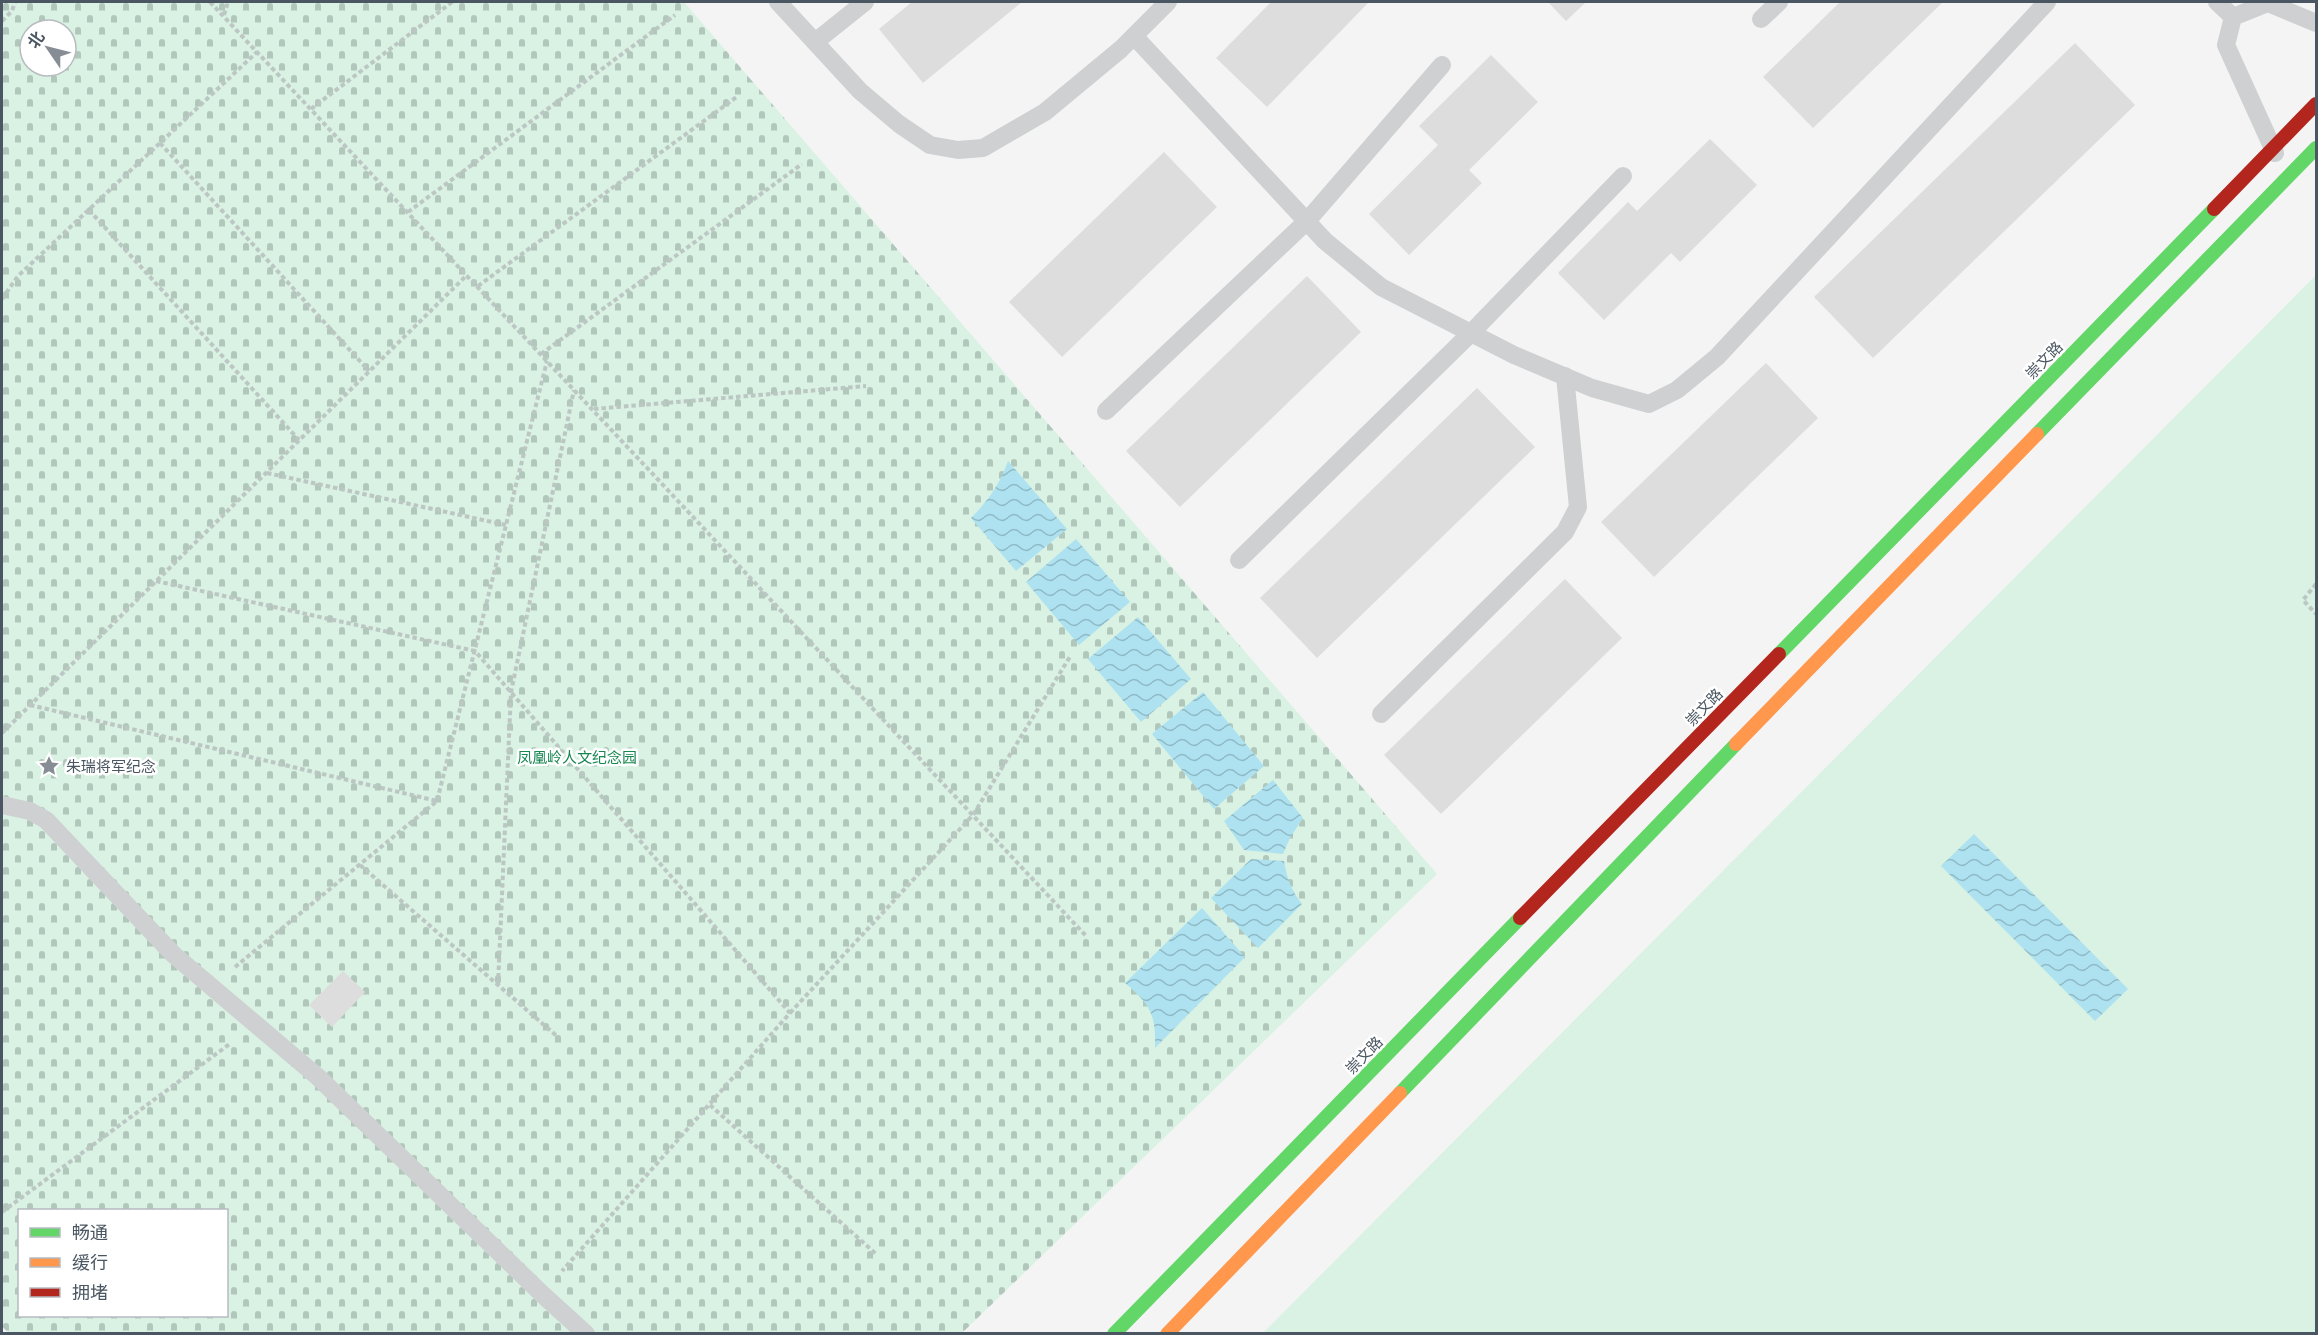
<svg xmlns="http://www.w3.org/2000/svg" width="2318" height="1335" viewBox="0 0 2318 1335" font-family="Manrope,'Noto Sans SC',sans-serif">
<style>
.green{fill:#d9f2e3}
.cemetery{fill:url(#cemetery-stones);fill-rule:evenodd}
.water{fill:url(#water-waves)}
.building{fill:#ddddde}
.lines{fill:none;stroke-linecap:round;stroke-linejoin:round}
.path{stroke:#bcc7c4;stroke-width:4;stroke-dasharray:4.5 3;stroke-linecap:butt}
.lane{stroke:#ced0d2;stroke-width:18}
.fast{stroke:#63d668;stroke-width:14}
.slow{stroke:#ff974d;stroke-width:14}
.jam{stroke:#b3261e;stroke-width:14}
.labels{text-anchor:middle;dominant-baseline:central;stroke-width:5;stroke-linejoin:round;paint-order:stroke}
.street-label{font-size:15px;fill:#4a5661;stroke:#fff}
.park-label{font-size:15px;fill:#17864f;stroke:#fff}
.poi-label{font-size:15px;fill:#4a5661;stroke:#fff;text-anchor:start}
</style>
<defs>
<pattern id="cemetery-stones" width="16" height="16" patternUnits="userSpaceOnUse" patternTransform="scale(1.5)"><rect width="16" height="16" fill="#d9f2e3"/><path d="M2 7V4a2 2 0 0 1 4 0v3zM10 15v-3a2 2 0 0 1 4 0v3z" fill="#b2c7bb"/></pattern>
<pattern id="water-waves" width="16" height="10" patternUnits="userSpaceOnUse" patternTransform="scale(1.5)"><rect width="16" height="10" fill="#aee2f0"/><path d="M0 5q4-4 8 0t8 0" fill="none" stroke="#90bac6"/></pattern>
</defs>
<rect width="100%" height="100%" fill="#f4f4f4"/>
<!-- green -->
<path class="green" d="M2316,275v1058h-1053z"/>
<!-- cemetery -->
<path class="cemetery" d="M2,2h682l753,872 -475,459 -953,1 -7,-8zM30,30h36v36h-36zM20,1210h206v106h-206z"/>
<!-- water -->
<g class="water">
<path d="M1008,461l59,68 -51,42 -45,-53c17,-17 29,-34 37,-57z"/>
<path d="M1076,539l54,63 -51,43 -53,-63z"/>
<path d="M1138,617l53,62 -50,43 -53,-63z"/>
<path d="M1203,692l61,74 -50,43 -62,-75z"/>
<path d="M1273,780l30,38 -13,20 -7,16 -39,-4 -20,-29z"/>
<path d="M1974,834l154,155 -33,32 -154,-155z"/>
<path d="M1251,859l33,2c3,17 7,29 18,43l-44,44 -47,-50z"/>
<path d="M1202,908l43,49 -90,91c1,-33 -4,-43 -30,-65z"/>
</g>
<!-- building -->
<g class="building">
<path d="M912,2h110l-99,81 -44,-54z"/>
<path d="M1271,2h98l-102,105 -51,-49z"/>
<path d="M1548,2h38l-20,19z"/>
<path d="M1840,2h103l-130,126 -50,-51z"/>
<path d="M2075,43l60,62 -262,253 -59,-61z"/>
<path d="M1491,55l47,47 -69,68 13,13 -73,72 -40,-41 69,-69 -19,-19z"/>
<path d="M1710,139l47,46 -77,77 -9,-9 -67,67 -46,-47 70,-71 9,9z"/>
<path d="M1164,152l53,55 -155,150 -53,-55z"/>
<path d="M1307,276l54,56 -181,175 -54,-56z"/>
<path d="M1766,363l52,55 -164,159 -53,-55z"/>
<path d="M1477,388l58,59 -218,211 -57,-60z"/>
<path d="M1565,579l57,59 -181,176 -57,-59z"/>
<path d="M343,971l22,21 -33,35 -23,-22z"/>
</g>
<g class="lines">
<!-- path -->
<g class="path">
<path d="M210,2l877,935"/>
<path d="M224,15l4,-13"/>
<path d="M2,21l10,-10 3,-9"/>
<path d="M311,109l141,-107"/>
<path d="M160,143l209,228"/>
<path d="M89,210l210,230"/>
<path d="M408,212l267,-197"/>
<path d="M478,286l260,-190"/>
<path d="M2,299l16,-23 239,-224"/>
<path d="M541,354l261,-190"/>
<path d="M594,409l272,-23"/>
<path d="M267,473l239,52"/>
<path d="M156,581l319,70 315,362 -228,258"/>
<path d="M2316,584l-13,16 13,14"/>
<path d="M30,705l407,96"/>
<path d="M2,733l465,-458"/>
<path d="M360,865l199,173"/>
<path d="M235,967l202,-166 110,-440"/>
<path d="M498,985l13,-293 63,-302"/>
<path d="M790,1013l183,-198 98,-160"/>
<path d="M710,1105l166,149"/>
<path d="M2,1212l229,-169"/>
</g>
<!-- lane -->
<g class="lane">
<path d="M778,2l82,89 39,33 31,21 28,5 25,-2 62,-36 76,-63 47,-47"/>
<path d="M2217,2l16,15"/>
<path d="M1761,19l18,-17"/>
<path d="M1134,36l191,205 56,46 133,68 78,33 57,16 28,-14 40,-33 330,-355"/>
<path d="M815,42l50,-40"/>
<path d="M2275,153l-49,-108 7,-28 35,-14 48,20"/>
<path d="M1106,411l201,-190 135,-156"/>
<path d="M1239,560l232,-227 152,-157"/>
<path d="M1381,714l184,-182 13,-25 -13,-131"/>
<path d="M2,805l28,6 16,9 128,135 144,122 224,217 44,40"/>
</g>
<!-- fast -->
<g class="fast">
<path d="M2037,434l279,-286"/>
<path d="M1779,654l435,-445"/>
<path d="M1400,1093l336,-349"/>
<path d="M1114,1334l406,-416"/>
</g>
<!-- slow -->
<g class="slow">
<path d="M1736,744l301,-310"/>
<path d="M1167,1334l233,-241"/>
</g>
<!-- jam -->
<g class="jam">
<path d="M2214,209l102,-105"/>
<path d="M1520,918l259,-264"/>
</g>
</g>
<!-- icons -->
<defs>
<g id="sight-bare" transform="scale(1.62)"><path d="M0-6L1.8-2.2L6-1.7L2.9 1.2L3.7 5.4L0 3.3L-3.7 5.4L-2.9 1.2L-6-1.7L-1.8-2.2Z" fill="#868d94" stroke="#fff" stroke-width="2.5" paint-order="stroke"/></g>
</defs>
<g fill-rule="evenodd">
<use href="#sight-bare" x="49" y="766"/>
</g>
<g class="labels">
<!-- street labels -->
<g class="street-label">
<text transform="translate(2044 360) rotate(-46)">崇文路</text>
<text transform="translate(1704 707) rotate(-46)">崇文路</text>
<text transform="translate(1364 1055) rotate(-46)">崇文路</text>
</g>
<!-- park labels -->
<g class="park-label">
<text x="577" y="757">凤凰岭人文纪念园</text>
</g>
<!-- poi labels -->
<g class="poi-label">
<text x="66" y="766">朱瑞将军纪念</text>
</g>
</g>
<!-- border -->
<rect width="2318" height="1335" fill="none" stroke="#4a5661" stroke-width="6"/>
<!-- legend -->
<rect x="18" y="1209" width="210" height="108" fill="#ffffff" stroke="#b7bbc0" stroke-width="1.5"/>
<rect x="30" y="1228" width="30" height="9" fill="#63d668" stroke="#b7bbc0" stroke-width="1.5"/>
<text x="72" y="1239" font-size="18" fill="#4a5661">畅通</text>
<rect x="30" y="1258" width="30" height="9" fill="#ff974d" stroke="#b7bbc0" stroke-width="1.5"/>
<text x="72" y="1269" font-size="18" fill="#4a5661">缓行</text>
<rect x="30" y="1288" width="30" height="9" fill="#b3261e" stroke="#b7bbc0" stroke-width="1.5"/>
<text x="72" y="1299" font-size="18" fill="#4a5661">拥堵</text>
<!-- north arrow -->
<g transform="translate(48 48) rotate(305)"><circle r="28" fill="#ffffff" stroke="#b7bbc0" stroke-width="1.5"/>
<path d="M0-4.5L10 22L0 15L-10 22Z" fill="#868d94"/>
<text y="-9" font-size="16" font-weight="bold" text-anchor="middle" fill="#4a5661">北</text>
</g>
</svg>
